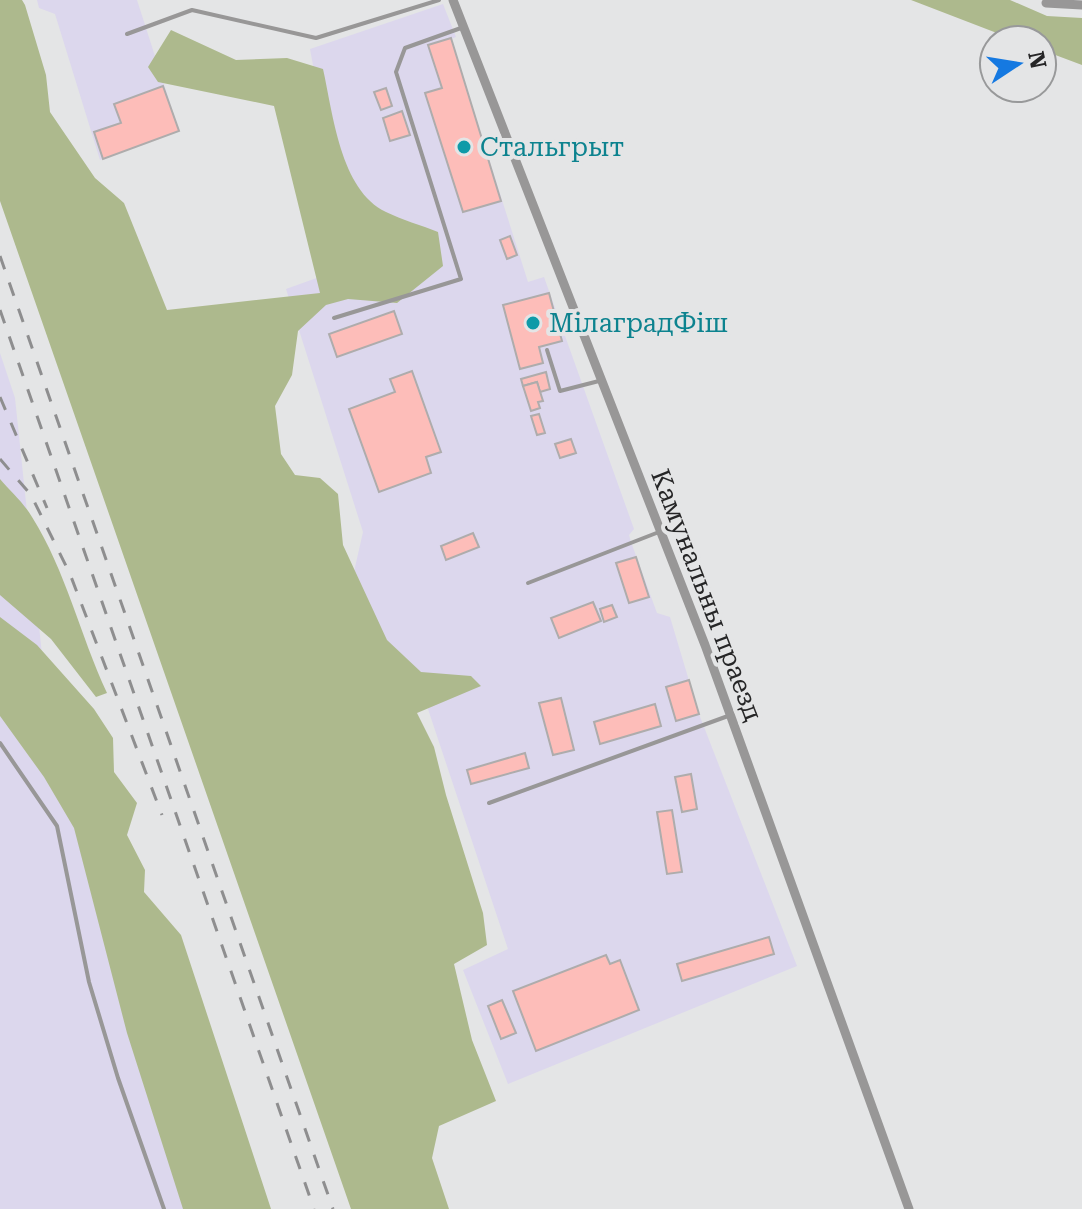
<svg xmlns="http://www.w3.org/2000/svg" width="1082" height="1209" viewBox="0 0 1082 1209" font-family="'Roboto Serif',serif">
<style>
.industrial{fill:#dcd7ed}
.green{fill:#adb98d}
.building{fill:#fdbdb9;stroke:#aeacac;stroke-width:2}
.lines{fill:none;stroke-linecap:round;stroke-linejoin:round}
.lane{stroke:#989797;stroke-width:4}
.street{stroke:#989797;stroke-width:9}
.rail{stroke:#8e8e8f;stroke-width:3;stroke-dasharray:14 14;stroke-linecap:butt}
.culture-dot{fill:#0f9aa8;stroke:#e4e5e6;stroke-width:3}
.labels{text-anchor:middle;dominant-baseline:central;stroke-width:8;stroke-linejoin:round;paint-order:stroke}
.culture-label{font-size:26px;fill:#0d838f;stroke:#e4e5e6;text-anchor:start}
.street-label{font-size:26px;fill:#262627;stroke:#e4e5e6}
</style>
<rect width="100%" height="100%" fill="#e4e5e6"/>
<!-- industrial -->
<g class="industrial">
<path d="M37,0h100l42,131 -79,29 -45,-146 -16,-6z"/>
<path d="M443,4l13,33 -5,2 77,243 16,-5 90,252 -5,6 2,7 26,71 13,4 29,97 98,252 -289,118 -45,-114 45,-21 -82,-246 -75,-118 12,-53 -77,-243 64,-23 -40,-217z"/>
<path d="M0,353l15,45 38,361 150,450h-203z"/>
</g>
<!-- green -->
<g class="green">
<path d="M0,0h22l3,5 21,70 4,37 45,66 29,25 43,107 153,-17 -46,-187 -116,-24 -10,-15 23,-37 65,30 51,-2 36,11c10,44 17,121 63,143 16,8 35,13 52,20l5,34 -46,37 -49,-4 -22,6 -28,26 -6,44 -17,31 6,48 14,21 25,3 18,16 5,51 44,95 34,32 50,4 10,10 -64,27 17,34 12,48 37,118 4,32 -33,19 18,76 24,61 -57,25 -7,32 17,51h-98l-351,-1008z"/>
<path d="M911,0h99l37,16 35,2v47l-40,-15v-10h-27z"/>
<path d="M0,479c10,12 24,24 32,38 34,54 48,118 75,176l-11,4 -45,-58 -51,-44z"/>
<path d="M0,617l37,28 57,64 19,29 1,34 23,31 -10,32 18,35 -1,22 37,43 90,274h-88l-56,-176 -53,-205 -30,-51 -44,-61z"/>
</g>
<!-- building -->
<g class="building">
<path d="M451,38l50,163 -38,11 -38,-119 17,-5 -14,-43z"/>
<path d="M163,86l16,45 -76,28 -9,-27 27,-9 -7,-19z"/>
<path d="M386,88l6,18 -11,4 -7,-18z"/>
<path d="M402,111l8,24 -20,6 -7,-23z"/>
<path d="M510,236l7,19 -10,4 -7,-19z"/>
<path d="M549,293l13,48 -23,6 4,16 -23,6 -17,-64z"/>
<path d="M394,311l8,23 -65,23 -8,-23z"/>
<path d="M412,371l29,81 -15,5 5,16 -52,19 -30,-83 46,-17 -5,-13z"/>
<path d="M546,372l4,17 -10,3 -3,-10 -14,4 -2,-7z"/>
<path d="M537,382l6,19 -5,1 2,6 -9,3 -8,-25z"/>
<path d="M539,414l6,19 -8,2 -6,-19z"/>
<path d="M571,439l5,14 -16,5 -5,-14z"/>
<path d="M473,533l6,14 -33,13 -5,-14z"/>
<path d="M636,557l13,40 -20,6 -13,-40z"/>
<path d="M593,602l8,19 -42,17 -8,-20z"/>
<path d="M612,605l5,12 -13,5 -4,-13z"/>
<path d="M689,680l10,34 -23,7 -10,-34z"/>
<path d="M561,698l13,52 -21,5 -14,-52z"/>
<path d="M655,704l6,22 -61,18 -6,-22z"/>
<path d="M525,753l4,15 -58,16 -4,-14z"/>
<path d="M691,774l6,35 -15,3 -7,-35z"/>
<path d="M672,810l10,62 -15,2 -10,-62z"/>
<path d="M769,937l5,17 -92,27 -5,-17z"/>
<path d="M606,955l4,9 10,-4 19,50 -103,41 -23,-60z"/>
<path d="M502,1000l14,33 -15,6 -13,-33z"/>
</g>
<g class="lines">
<!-- lane -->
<g class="lane">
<path d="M127,34l65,-24 124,28 123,-38"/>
<path d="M334,318l127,-39 -65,-207 9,-24 56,-20"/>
<path d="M547,350l13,41 39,-10"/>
<path d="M528,583l131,-51"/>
<path d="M0,743l57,83 32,156 29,96 46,131"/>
<path d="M489,803l239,-87"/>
</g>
<!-- street -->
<g class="street">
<path d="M453,0l252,645 204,564"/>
<path d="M1046,3l36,2"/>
</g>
<!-- rail -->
<g class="rail">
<path d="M0,256l333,953"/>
<path d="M0,310l314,899"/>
<path d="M0,397l47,111"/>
<path d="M0,459l31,36 39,79 92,241"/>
</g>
</g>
<!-- markers -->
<g class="culture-dot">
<circle cx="464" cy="147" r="8"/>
<circle cx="533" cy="323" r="8"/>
</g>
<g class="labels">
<!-- culture labels -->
<g class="culture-label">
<text x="480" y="147">Стальгрыт</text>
<text x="549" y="323">МілаградФіш</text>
</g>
<!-- street labels -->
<g class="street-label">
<text transform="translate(707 595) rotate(69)">Камунальны праезд</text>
</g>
</g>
<!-- north arrow -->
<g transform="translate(1018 64) rotate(78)"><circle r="38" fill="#e4e5e6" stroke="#98999a" stroke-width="2"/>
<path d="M0-6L14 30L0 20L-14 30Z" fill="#1579e1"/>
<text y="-12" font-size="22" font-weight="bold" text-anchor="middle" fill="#262627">N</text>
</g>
</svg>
